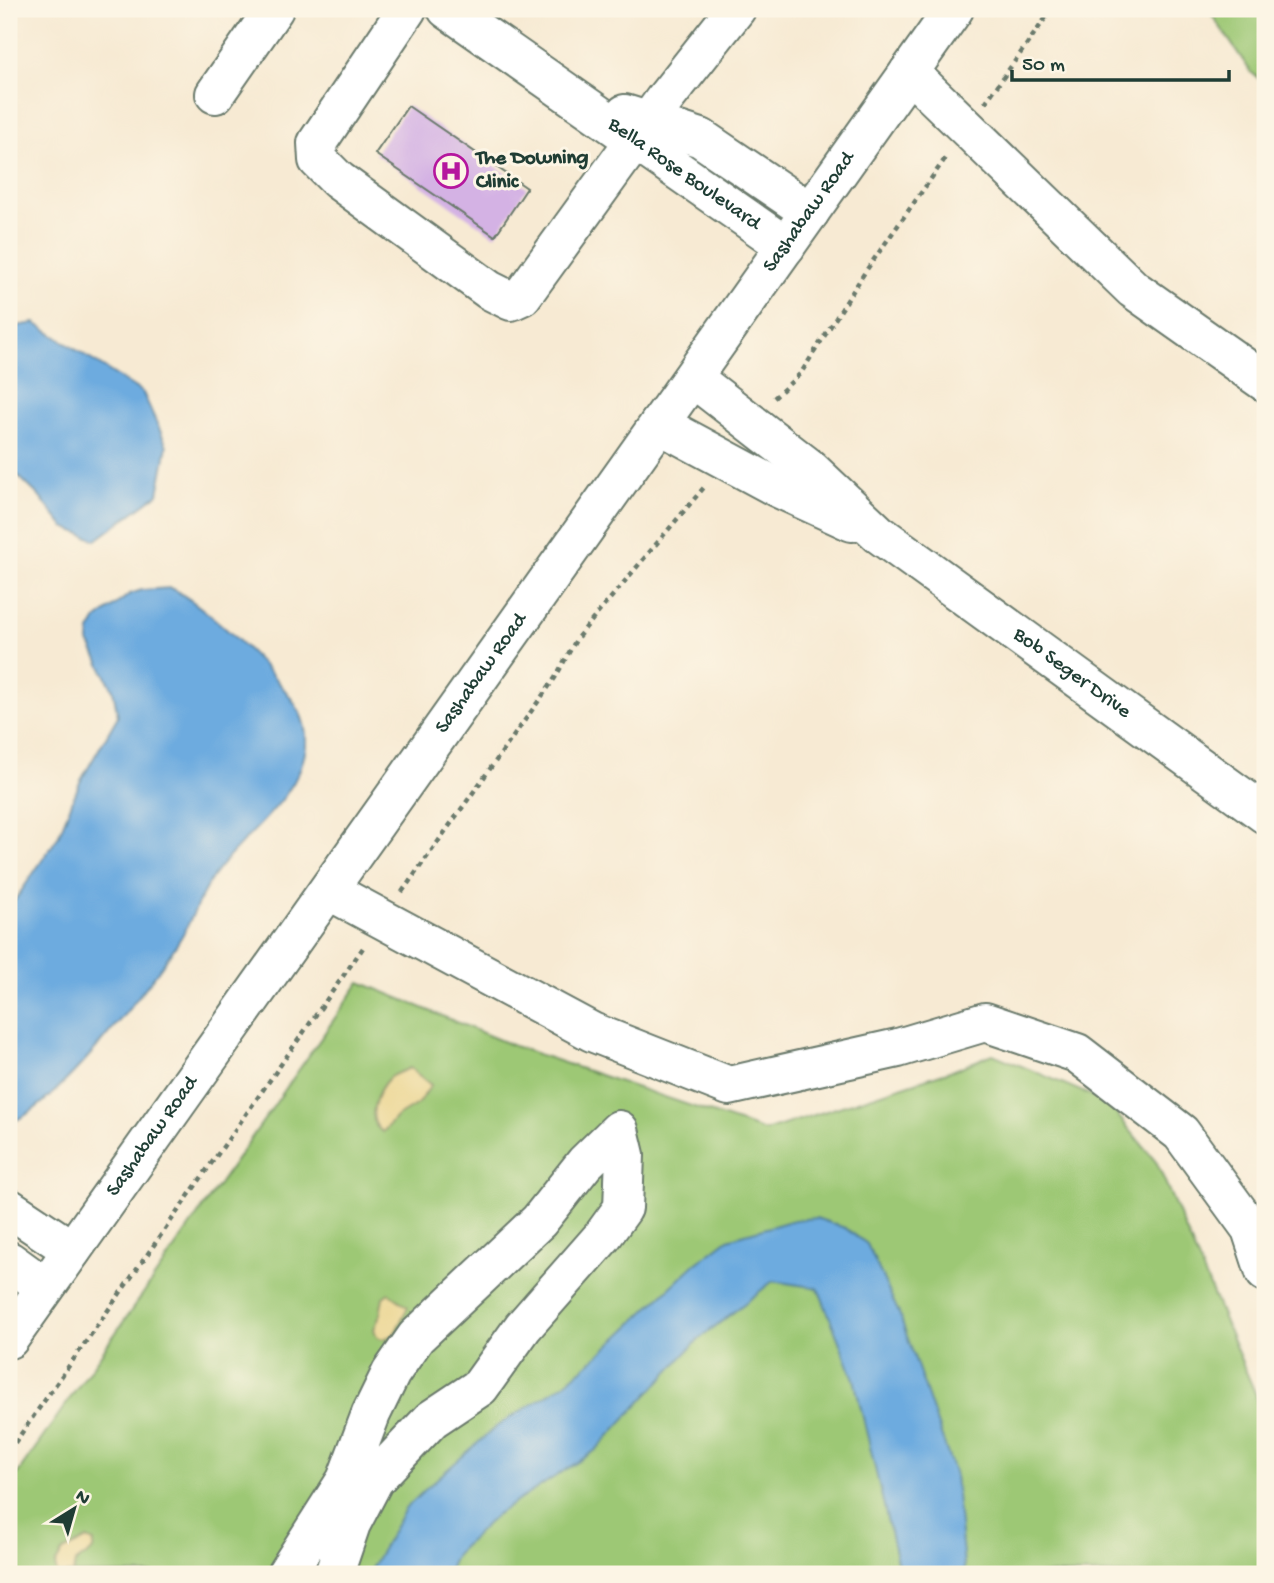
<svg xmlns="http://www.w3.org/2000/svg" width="1274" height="1583" viewBox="0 0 1274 1583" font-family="'Gochi Hand',sans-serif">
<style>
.green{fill:#9dc875;stroke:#5e8254;stroke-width:2}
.sand{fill:#eeda9e;stroke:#868c69;stroke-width:2}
.water{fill:#6dabdf;stroke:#46748a;stroke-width:2}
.building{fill:#d4b2e4}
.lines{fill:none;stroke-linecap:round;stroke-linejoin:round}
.minor-casing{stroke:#6b7a6c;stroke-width:42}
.major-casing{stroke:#6b7a6c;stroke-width:42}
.path{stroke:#6b7a6c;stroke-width:4.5;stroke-dasharray:5 5;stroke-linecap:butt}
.minor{stroke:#fff;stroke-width:38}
.major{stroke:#fff;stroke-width:38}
.labels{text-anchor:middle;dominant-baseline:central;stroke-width:6;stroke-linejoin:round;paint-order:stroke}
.poi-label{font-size:21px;font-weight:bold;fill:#1f3d34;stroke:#fcf5e5;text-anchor:start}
.street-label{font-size:21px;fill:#1f3d34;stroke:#fcf5e5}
</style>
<rect width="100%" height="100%" fill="#fcf5e5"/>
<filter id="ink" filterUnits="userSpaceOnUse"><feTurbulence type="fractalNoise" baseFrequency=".0143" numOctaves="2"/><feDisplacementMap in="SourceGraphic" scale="14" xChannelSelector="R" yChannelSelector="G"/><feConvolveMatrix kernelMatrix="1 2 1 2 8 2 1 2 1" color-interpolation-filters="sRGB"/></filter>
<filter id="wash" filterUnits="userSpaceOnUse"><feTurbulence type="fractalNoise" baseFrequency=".00686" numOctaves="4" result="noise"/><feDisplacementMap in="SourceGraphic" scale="28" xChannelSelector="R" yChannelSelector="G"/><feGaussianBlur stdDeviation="1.57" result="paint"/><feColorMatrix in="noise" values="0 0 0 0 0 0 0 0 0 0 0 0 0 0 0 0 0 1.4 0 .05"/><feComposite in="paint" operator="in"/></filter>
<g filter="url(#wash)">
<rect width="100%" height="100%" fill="#f7ead3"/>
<!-- green -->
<g class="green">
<path d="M1208,9h57v75l-14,-12z"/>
<path d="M360,982l154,64 251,85 191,-62 37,-15 114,48 50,61 99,232 9,57v122h-1256v-88z"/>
</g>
<!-- sand -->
<g class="sand">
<path d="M410,1068l21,17 -12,18 -23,14 -13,15c-19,-11 -6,-42 6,-54 5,-4 15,-7 21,-10z"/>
<path d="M389,1293l19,14 -14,28 -11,4 -6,-2 -3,-8 6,-14 3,-18z"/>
<path d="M87,1539l7,3 -1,8 -18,13 -2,11h-16l-2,-9 8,-14z"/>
</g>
<!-- water -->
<g class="water">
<path d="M35,323l108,70 24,53 -9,48 -62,46 -32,-13 -26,-32 -29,-28v-140z"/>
<path d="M170,588c32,13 113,91 129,123 5,10 8,23 7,35 -6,55 -66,90 -94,132 -13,19 -20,42 -32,61 -23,38 -131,177 -171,183v-213l49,-72 22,-55 38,-66 -5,-26 -24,-48 1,-11 7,-12 33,-25 12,-4z"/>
<path d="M816,1218l29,10 22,16 32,69 56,162 10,99h-65l-46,-195 -36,-91 -45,-7 -75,59 -102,110 -100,65 -40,39 -9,20h-79l37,-65 26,-25 66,-58 66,-41 38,-32 93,-88 34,-26 66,-19z"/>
</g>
<g id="blocks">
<!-- building -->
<path class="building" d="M408,106l119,82 -32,48 -120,-82z"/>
</g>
</g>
<g filter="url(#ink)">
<use href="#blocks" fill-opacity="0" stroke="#6b7a6c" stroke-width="2"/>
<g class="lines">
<!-- minor casing -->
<g class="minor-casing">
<g id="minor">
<path d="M407,9l-90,134 1,17 20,20 151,110 22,11 11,-5 142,-196 72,-91"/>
<path id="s1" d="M447,9l339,237"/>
<path d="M909,72l224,217 132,93"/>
<path d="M215,94l59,-85"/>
<path d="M625,114l76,24 109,74"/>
<path id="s2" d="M693,378l115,89 71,67 386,280"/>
<path d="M659,424l119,64 74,34"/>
<path d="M330,891l262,141 137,54 169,-38 87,-26 92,31 104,80 70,96 14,43"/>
<path d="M9,1208l63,42"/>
<path d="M9,1261l36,26"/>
<path d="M286,1574l60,-94 25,-66 20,-41 25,-36 123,-116 46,-58 34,-33 6,25 -2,53 -21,29 -79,90 -43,60 -48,32 -58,61 -23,44 -17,50"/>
</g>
</g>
<!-- major casing -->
<g class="major-casing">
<g id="major">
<path id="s3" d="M9,1339l945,-1330"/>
</g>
</g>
<!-- path -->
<g class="path">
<path d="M985,103l67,-94"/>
<path d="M774,398l27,-25 64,-101 82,-116"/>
<path d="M402,892l153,-214 22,-40 129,-153"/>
<path d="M9,1451l356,-506"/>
</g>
<!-- minor -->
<use href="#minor" class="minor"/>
<!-- major -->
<use href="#major" class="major"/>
</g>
</g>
<!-- icons -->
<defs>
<g id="hospital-ring" transform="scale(1.75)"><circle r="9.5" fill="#fcf5e5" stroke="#b5179e" stroke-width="1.5"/><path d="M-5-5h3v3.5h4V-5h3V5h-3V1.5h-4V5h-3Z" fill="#b5179e"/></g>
</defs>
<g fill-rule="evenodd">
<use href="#hospital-ring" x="451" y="171"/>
</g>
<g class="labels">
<!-- poi labels -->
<g class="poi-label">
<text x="476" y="159">The Downing<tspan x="476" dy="24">Clinic</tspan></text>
</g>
<!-- street labels -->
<g class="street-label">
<text stroke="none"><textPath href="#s1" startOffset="289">Bella Rose Boulevard</textPath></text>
<text stroke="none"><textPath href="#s3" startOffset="1382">Sashabaw Road</textPath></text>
<text stroke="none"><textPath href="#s2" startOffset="481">Bob Seger Drive</textPath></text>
<text stroke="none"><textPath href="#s3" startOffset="816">Sashabaw Road</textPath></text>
<text stroke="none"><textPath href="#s3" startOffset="248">Sashabaw Road</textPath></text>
</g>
</g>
<!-- margin -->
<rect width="1274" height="1583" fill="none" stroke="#fcf5e5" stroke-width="35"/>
<!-- north arrow -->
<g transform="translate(74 1509) rotate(37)" stroke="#fcf5e5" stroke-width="5" paint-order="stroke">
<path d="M0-5L12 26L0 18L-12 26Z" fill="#1f3d34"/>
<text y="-10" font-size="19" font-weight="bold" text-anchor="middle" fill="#1f3d34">N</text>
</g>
<!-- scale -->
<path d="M1012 70v10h217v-10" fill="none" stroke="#1f3d34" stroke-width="3.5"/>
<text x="1022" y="70" font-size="21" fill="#1f3d34" stroke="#fcf5e5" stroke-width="5" paint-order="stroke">50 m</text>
</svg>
